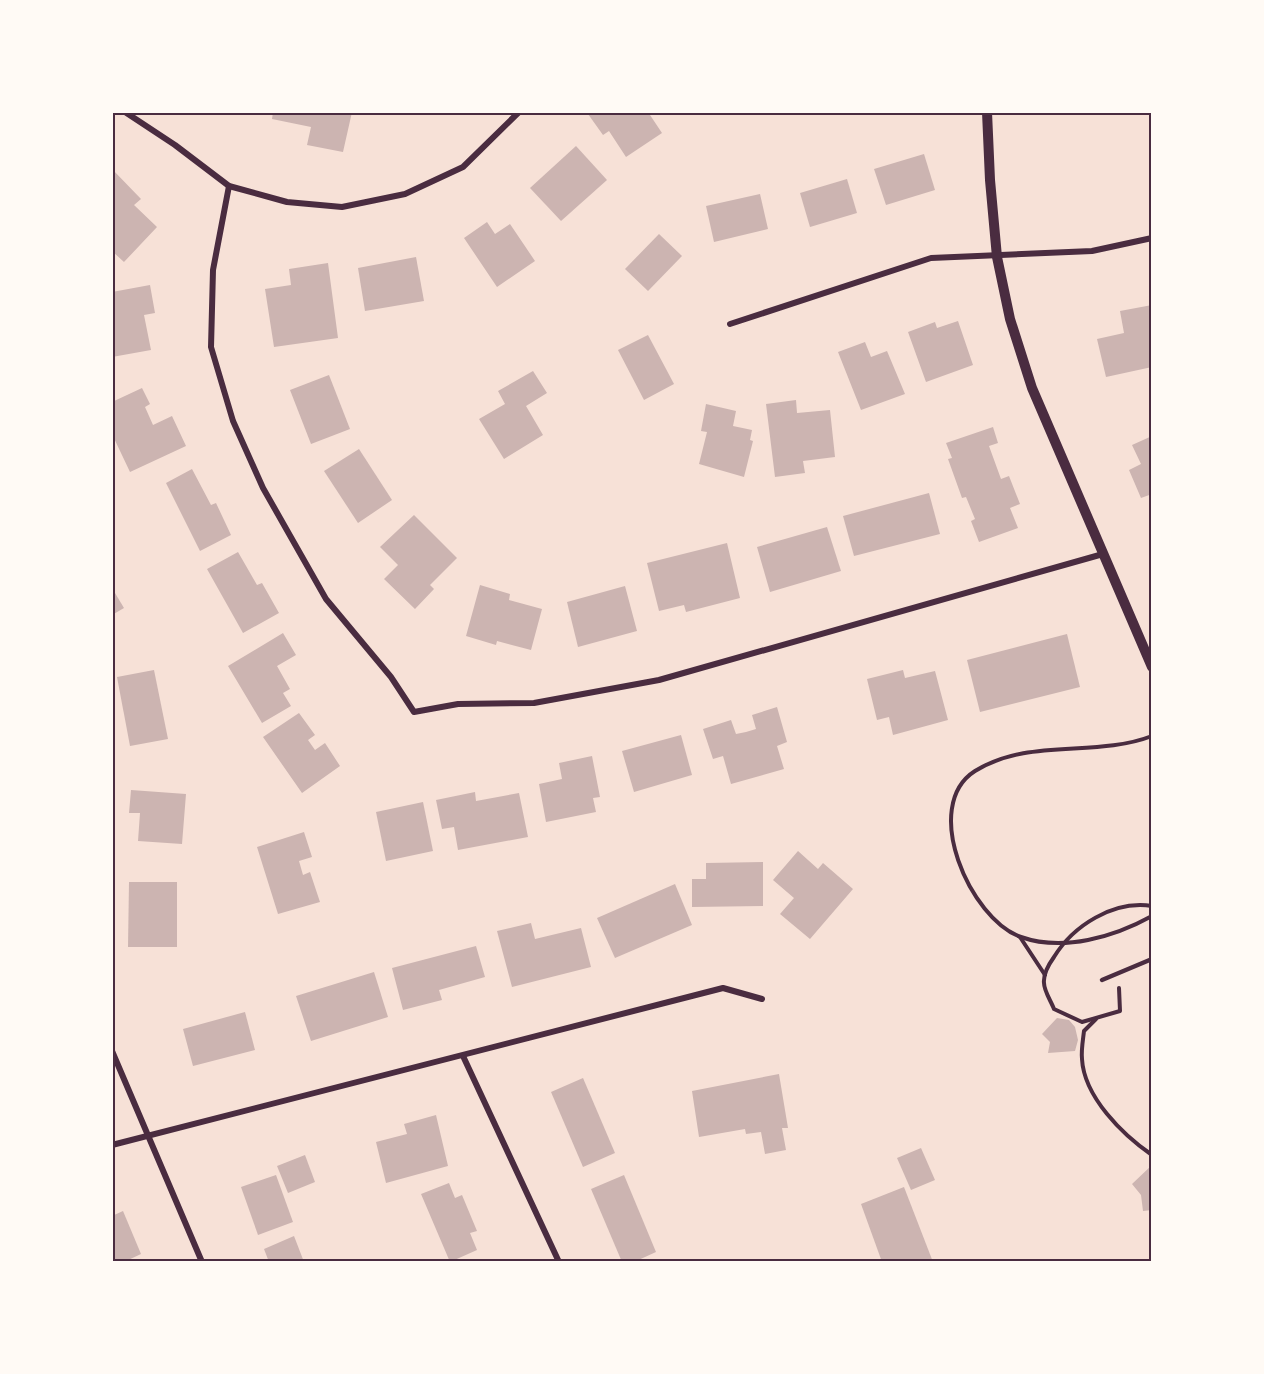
<svg xmlns="http://www.w3.org/2000/svg" width="1264" height="1374" viewBox="0 0 1264 1374" font-family="Figtree,sans-serif">
<style>
.building{fill:#ccb4b1}
.lines{fill:none;stroke-linecap:round;stroke-linejoin:round}
.path{stroke:#4a2c40;stroke-width:4}
.service{stroke:#4a2c40;stroke-width:4.5}
.minor{stroke:#4a2c40;stroke-width:6}
.tertiary{stroke:#4a2c40;stroke-width:10}
.neatline{fill:none;stroke:#4a2c40;stroke-width:2}
</style>
<rect width="100%" height="100%" fill="#f7e1d7"/>
<!-- building -->
<g class="building">
<path d="M273,112h79l-9,40 -36,-7 4,-18 -39,-8z"/>
<path d="M590,112h58l14,21 -36,24 -17,-26 -6,4 -15,-21z"/>
<path d="M576,146l31,34 -46,41 -31,-33z"/>
<path d="M924,154l11,36 -49,15 -12,-36z"/>
<path d="M112,169l29,30 -7,6 23,22 -33,35 -12,-11z"/>
<path d="M847,179l10,34 -47,14 -10,-34z"/>
<path d="M760,194l8,35 -54,13 -8,-36z"/>
<path d="M487,222l8,12 15,-10 25,37 -38,26 -33,-49z"/>
<path d="M659,234l23,22 -34,35 -23,-22z"/>
<path d="M416,257l8,44 -59,10 -7,-43z"/>
<path d="M328,263l10,75 -64,9 -9,-58 26,-4 -2,-16z"/>
<path d="M150,285l5,28 -11,2 7,35 -39,7v-65z"/>
<path d="M1152,305v62l-46,10 -9,-38 27,-6 -4,-22z"/>
<path d="M958,321l15,44 -47,17 -18,-50 27,-10 2,6z"/>
<path d="M648,335l26,49 -30,16 -26,-50z"/>
<path d="M865,342l6,15 16,-6 18,43 -44,16 -23,-58z"/>
<path d="M533,371l14,22 -21,13 17,29 -39,24 -25,-40 26,-15 -7,-13z"/>
<path d="M329,375l21,54 -39,15 -21,-54z"/>
<path d="M142,388l8,16 -5,3 8,18 19,-9 14,30 -56,26 -18,-38v-32z"/>
<path d="M796,400l1,13 33,-3 5,47 -32,4 2,12 -30,4 -9,-73z"/>
<path d="M706,404l30,7 -3,15 19,4 -2,10 3,1 -9,36 -45,-13 8,-32 -6,-1z"/>
<path d="M993,427l5,16 -9,3 12,33 8,-3 11,28 -10,4 8,20 -39,14 -8,-21 4,-2 -9,-22 -4,1 -14,-39 4,-1 -6,-15z"/>
<path d="M1152,436v58l-11,4 -12,-28 12,-6 -9,-19z"/>
<path d="M359,449l33,51 -34,23 -34,-52z"/>
<path d="M192,469l19,36 5,-2 15,32 -31,16 -34,-68z"/>
<path d="M929,493l11,41 -86,22 -11,-40z"/>
<path d="M414,515l43,43 -27,27 4,4 -19,20 -31,-30 14,-14 -18,-18z"/>
<path d="M827,527l14,44 -71,21 -13,-45z"/>
<path d="M727,543l13,55 -54,14 -2,-7 -25,6 -12,-48z"/>
<path d="M238,552l19,33 5,-2 17,30 -36,20 -36,-64z"/>
<path d="M480,585l30,9 -1,6 33,9 -11,41 -34,-9 -1,4 -30,-9z"/>
<path d="M625,586l12,45 -59,16 -11,-45z"/>
<path d="M112,588l12,20 -12,7z"/>
<path d="M283,633l13,22 -19,11 13,23 -7,4 8,13 -29,17 -34,-57z"/>
<path d="M1067,634l13,53 -100,25 -13,-52z"/>
<path d="M154,670l14,69 -38,7 -13,-69z"/>
<path d="M903,670l2,8 30,-7 13,49 -55,15 -4,-18 -12,3 -10,-41z"/>
<path d="M777,707l10,35 -10,4 7,23 -53,15 -8,-28 -10,3 -10,-30 28,-9 5,14 10,-2 10,-3 -4,-14z"/>
<path d="M299,713l16,22 -7,5 7,10 10,-7 15,23 -38,27 -39,-56z"/>
<path d="M681,735l11,40 -58,17 -12,-41z"/>
<path d="M592,756l8,41 -7,1 3,14 -50,10 -7,-38 23,-5 -3,-16z"/>
<path d="M131,790l55,4 -4,50 -44,-3 2,-28h-11z"/>
<path d="M475,792l1,9 43,-8 9,44 -70,13 -4,-23 -12,2 -6,-29z"/>
<path d="M423,802l10,49 -47,10 -10,-49z"/>
<path d="M304,832l8,25 -13,4 4,14 7,-3 10,30 -42,12 -21,-67z"/>
<path d="M798,851l20,18 5,-6 30,26 -43,50 -30,-25 14,-16 -21,-18z"/>
<path d="M763,862v44l-71,1v-28h14v-16z"/>
<path d="M129,882h48v65h-49z"/>
<path d="M675,884l17,41 -77,33 -18,-40z"/>
<path d="M531,923l4,16 46,-11 10,39 -79,20 -15,-56z"/>
<path d="M476,946l9,31 -46,13 3,10 -39,10 -11,-42z"/>
<path d="M374,972l14,45 -77,24 -15,-45z"/>
<path d="M245,1012l10,38 -62,16 -10,-37z"/>
<path d="M1057,1018l12,2 6,7 3,13 -3,11 -27,2 2,-11 -8,-8z"/>
<path d="M779,1074l9,54h-6l4,22 -21,4 -4,-22 -15,2 -1,-5 -46,8 -7,-46z"/>
<path d="M583,1078l32,75 -32,14 -32,-75z"/>
<path d="M436,1115l12,51 -62,17 -10,-41 31,-8 -3,-10z"/>
<path d="M921,1148l14,32 -24,10 -14,-32z"/>
<path d="M305,1155l10,27 -27,11 -11,-27z"/>
<path d="M1152,1165v45l-9,1 -2,-16 -9,-11z"/>
<path d="M276,1175l17,47 -35,13 -17,-48z"/>
<path d="M624,1175l32,77 -22,10h-12l-31,-73z"/>
<path d="M449,1183l6,15 7,-3 15,36 -7,2 7,17 -27,12 -29,-68z"/>
<path d="M904,1187l29,75h-51l-21,-58z"/>
<path d="M123,1211l18,43 -17,8h-12v-46z"/>
<path d="M294,1236l10,26h-35l-5,-13z"/>
</g>
<g class="lines">
<!-- path -->
<g class="path">
<path d="M1152,736c-57,22 -122,1 -177,35 -55,35 -5,148 46,166 42,15 93,0 131,-21"/>
<path d="M1020,937l25,38"/>
<path d="M1119,988l1,23 -38,11 -28,-13c-3,-8 -10,-18 -10,-26 -1,-9 5,-19 10,-26 19,-31 59,-57 98,-51"/>
<path d="M1096,1019l-12,12c-1,9 -3,19 -2,28 2,38 41,76 70,96"/>
</g>
<!-- service -->
<path class="service" d="M1102,980l50,-21"/>
<!-- minor -->
<g class="minor">
<path d="M125,112l50,33 54,41 58,16 55,5 63,-13 58,-27 56,-55"/>
<path d="M229,186l-16,84 -2,77 22,74 30,67 63,111 65,78 23,35 44,-8 76,-1 125,-23 444,-126"/>
<path d="M730,324l201,-66 161,-7 60,-13"/>
<path d="M112,1051l90,211"/>
<path d="M463,1056l96,206"/>
<path d="M112,1145l611,-157 39,11"/>
</g>
<!-- tertiary -->
<path class="tertiary" d="M987,112l3,68 7,77 13,62 22,69 120,279"/>
</g>
<!-- border -->
<rect width="1264" height="1374" fill="none" stroke="#fffaf5" stroke-width="228"/>
<rect x="114" y="114" width="1036" height="1146" class="neatline"/>
</svg>
